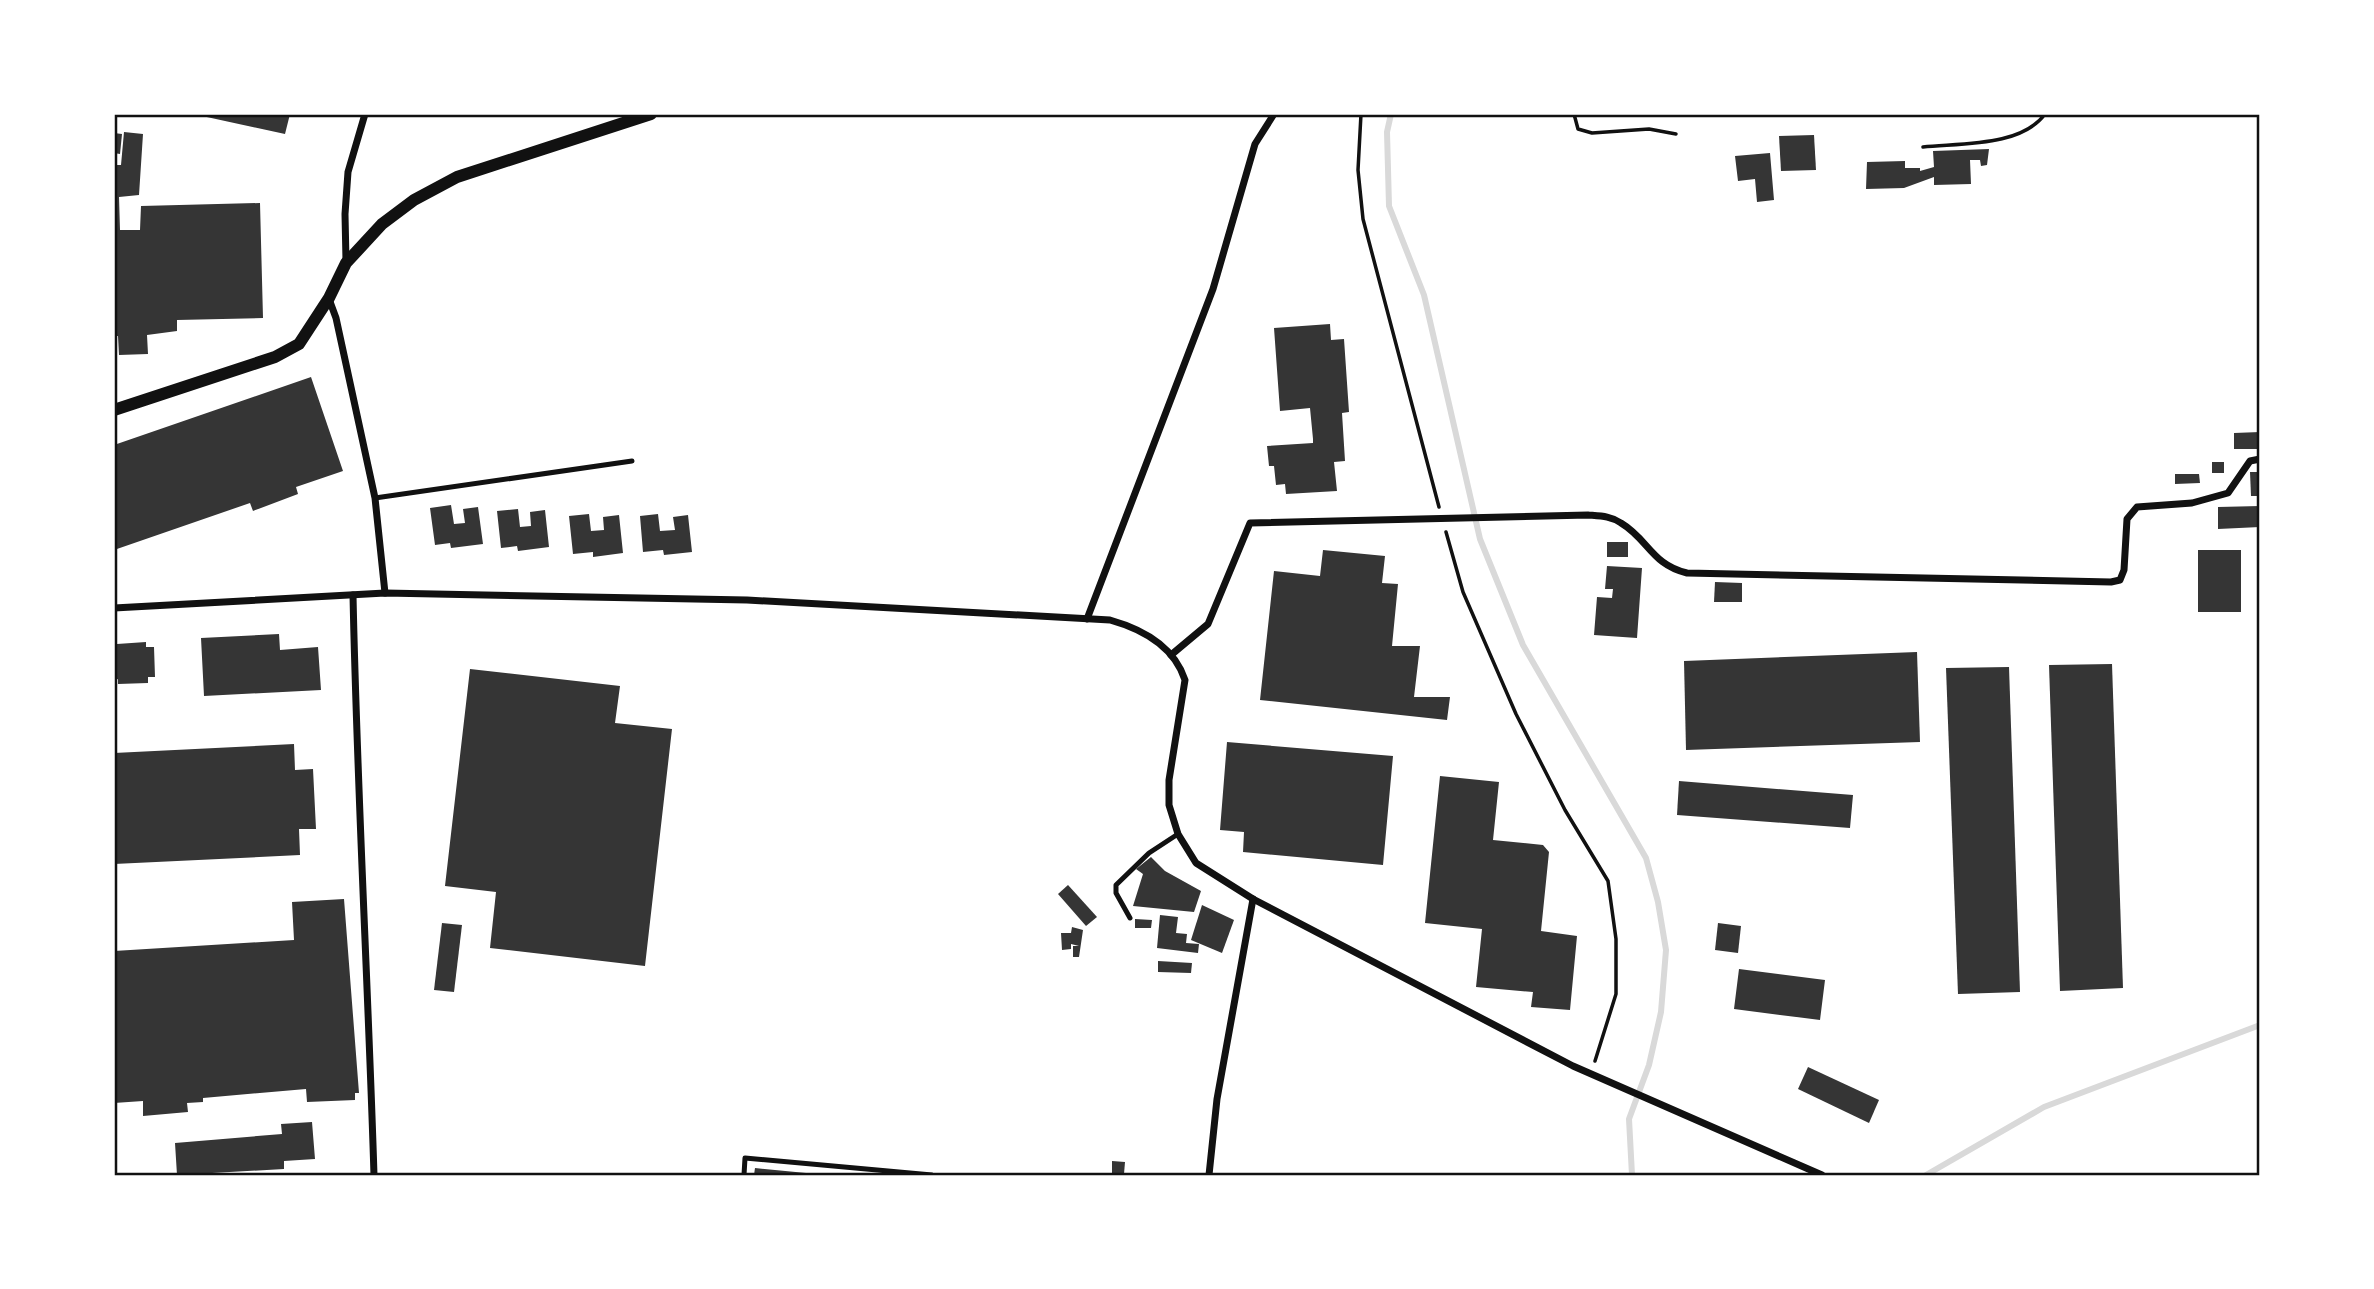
<svg xmlns="http://www.w3.org/2000/svg" width="2374" height="1289" viewBox="0 0 2374 1289" font-family="'Open Sans',sans-serif">
<style>
.lines{fill:none;stroke-linecap:round;stroke-linejoin:round}
.stream{stroke:#d9d9d9;stroke-width:6}
.building{fill:#353535}
.path{stroke:#111;stroke-width:3.5}
.service{stroke:#111;stroke-width:5}
.minor{stroke:#111;stroke-width:7}
.tertiary{stroke:#111;stroke-width:12}
.neatline{fill:none;stroke:#111;stroke-width:2.5}
</style>
<rect width="100%" height="100%" fill="#fff"/>
<g class="lines">
<!-- stream -->
<g class="stream">
<path d="M1391,114l-4,18 2,74 35,89 56,244 43,106 123,213 12,44 8,48 -5,62 -12,53 -20,54 3,56"/>
<path d="M1926,1175l118,-68 216,-82"/>
</g>
</g>
<!-- building -->
<g class="building">
<path d="M193,114h97l-5,20z"/>
<path d="M124,132l19,2 -4,61 -20,2 1,33h20l1,-24 119,-3 3,115 -86,2v11l-30,4 1,19 -29,1 -1,-19h-4v-171h7z"/>
<path d="M114,133l8,1 -2,20 -6,-1z"/>
<path d="M1814,135l2,35 -35,1 -2,-35z"/>
<path d="M1989,149l-2,16 -6,1 -1,-6h-10l1,24 -37,1v-8l-30,11 -38,1 1,-27 38,-1v7h15v3l14,-4 -1,-16z"/>
<path d="M1770,153l4,47 -17,2 -2,-23 -17,2 -3,-25z"/>
<path d="M1330,324l1,16 13,-1 5,73 -7,1 3,48 -11,1 3,29 -51,3 -1,-10 -9,1 -2,-19h-5l-2,-20 46,-3v-4l-3,-31 -30,3 -6,-83z"/>
<path d="M311,377l32,94 -47,16 2,7 -45,17 -3,-8 -136,47v-105z"/>
<path d="M2260,432v17h-26v-16z"/>
<rect x="2212" y="462" width="12" height="11"/>
<path d="M2250,472h10v24h-9z"/>
<path d="M2175,474h24l1,9 -25,1z"/>
<path d="M451,505l3,19 11,-1 -2,-14 15,-2 5,37 -32,4 -1,-5 -15,2 -5,-37z"/>
<path d="M2260,506v21l-42,2v-22z"/>
<path d="M518,509l2,18 11,-1 -1,-14 15,-2 4,37 -31,4 -1,-5 -16,2 -4,-37z"/>
<path d="M589,514l2,17 13,-1 -1,-13 16,-2 4,38 -30,4v-5l-20,2 -4,-38z"/>
<path d="M658,514l2,17 15,-1 -2,-13 15,-2 4,37 -28,3 -1,-5 -20,2 -3,-36z"/>
<rect x="1607" y="542" width="21" height="15"/>
<path d="M1323,550l62,6 -3,27 16,1 -6,62h28l-6,51h36l-3,23 -187,-20 14,-129 46,5z"/>
<rect x="2198" y="550" width="43" height="62"/>
<path d="M1607,566l35,2 -5,70 -43,-3 3,-38 15,1 1,-9h-8z"/>
<path d="M1715,582l27,1v19h-28z"/>
<path d="M279,634l1,16 38,-3 3,43 -117,6 -3,-58z"/>
<path d="M146,642v5h8l1,30h-7v6l-30,1v-5l-4,1v-32h3v-4z"/>
<path d="M1917,652l3,90 -234,8 -2,-89z"/>
<path d="M2112,664l11,324 -63,3 -11,-326z"/>
<path d="M2009,667l11,325 -62,2 -12,-326z"/>
<path d="M470,669l150,17 -5,37 57,6 -27,237 -155,-18 6,-56 -51,-6z"/>
<path d="M1227,742l166,14 -10,109 -140,-13 1,-20 -24,-2z"/>
<path d="M294,744l1,26 18,-1 3,60h-17l1,26 -186,9v-111z"/>
<path d="M1440,776l59,6 -6,58 50,5 6,7 -8,79 36,5 -7,74 -39,-3 2,-15 -57,-5 6,-58 -57,-6z"/>
<path d="M1679,781l174,14 -3,33 -173,-13z"/>
<path d="M1151,857l14,14 36,20 -7,21 -61,-6 10,-32 -7,-5z"/>
<path d="M1068,885l29,32 -11,9 -28,-32z"/>
<path d="M344,899l15,194h-4v7l-48,2 -1,-13 -103,9v4l-16,1 1,9 -45,4v-15l-29,2v-152l180,-11 -2,-38z"/>
<path d="M1202,905l32,15 -12,33 -31,-13z"/>
<path d="M1160,915l18,2 -2,16 11,1 -1,9 13,1 -1,9 -41,-5z"/>
<path d="M1135,919l17,1 -1,8h-16z"/>
<path d="M442,923l20,2 -8,67 -20,-2z"/>
<path d="M1718,923l23,3 -3,27 -23,-3z"/>
<path d="M1072,927l11,3 -4,27h-6v-11h6l-8,-2v5l-9,1 -1,-17h10z"/>
<path d="M1158,961l34,2 -1,10 -33,-1z"/>
<path d="M1739,969l86,11 -5,40 -86,-11z"/>
<path d="M1808,1067l71,33 -10,23 -71,-34z"/>
<path d="M312,1122l3,37 -31,2v8l-107,6 -2,-32 107,-9 -1,-10z"/>
<path d="M1112,1161l13,1 -1,12 -12,-1z"/>
<path d="M755,1168l51,5v2h-52z"/>
</g>
<g class="lines">
<!-- path -->
<g class="path">
<path d="M1361,114l-3,56 5,49 76,288"/>
<path d="M1574,114l4,15 14,4 57,-4 27,5"/>
<path d="M1923,147c37,-4 98,0 122,-33"/>
<path d="M1446,532l17,60 53,122 49,96 43,71 8,58v55l-21,67"/>
</g>
<!-- service -->
<g class="service">
<path d="M375,498l257,-37"/>
<path d="M1130,918l-14,-25v-8l33,-32 29,-19"/>
<path d="M744,1175l1,-17 187,17"/>
</g>
<!-- minor -->
<g class="minor">
<path d="M346,261l-1,-47 3,-42 17,-58"/>
<path d="M329,299l7,19 39,180 10,95"/>
<path d="M353,595c4,194 15,387 21,580"/>
<path d="M114,608l271,-15 362,7 363,20c32,9 64,26 75,60l-16,100v25l9,29 18,29 57,36 320,167 249,109"/>
<path d="M1087,619l126,-330 42,-145 19,-30"/>
<path d="M1171,655l37,-31 42,-101 338,-8c12,1 23,1 33,8 27,16 31,42 66,50l424,9 9,-2 4,-10 3,-51 10,-12 55,-4 36,-10 22,-32 10,-2"/>
<path d="M1209,1175l8,-76 36,-200"/>
</g>
<!-- tertiary -->
<path class="tertiary" d="M114,410l161,-53 24,-13 30,-46 17,-35 36,-39 32,-24 43,-23 194,-63"/>
</g>
<!-- border -->
<rect width="2374" height="1289" fill="none" stroke="#ffffff" stroke-width="231"/>
<rect x="116" y="116" width="2142" height="1058" class="neatline"/>
</svg>
